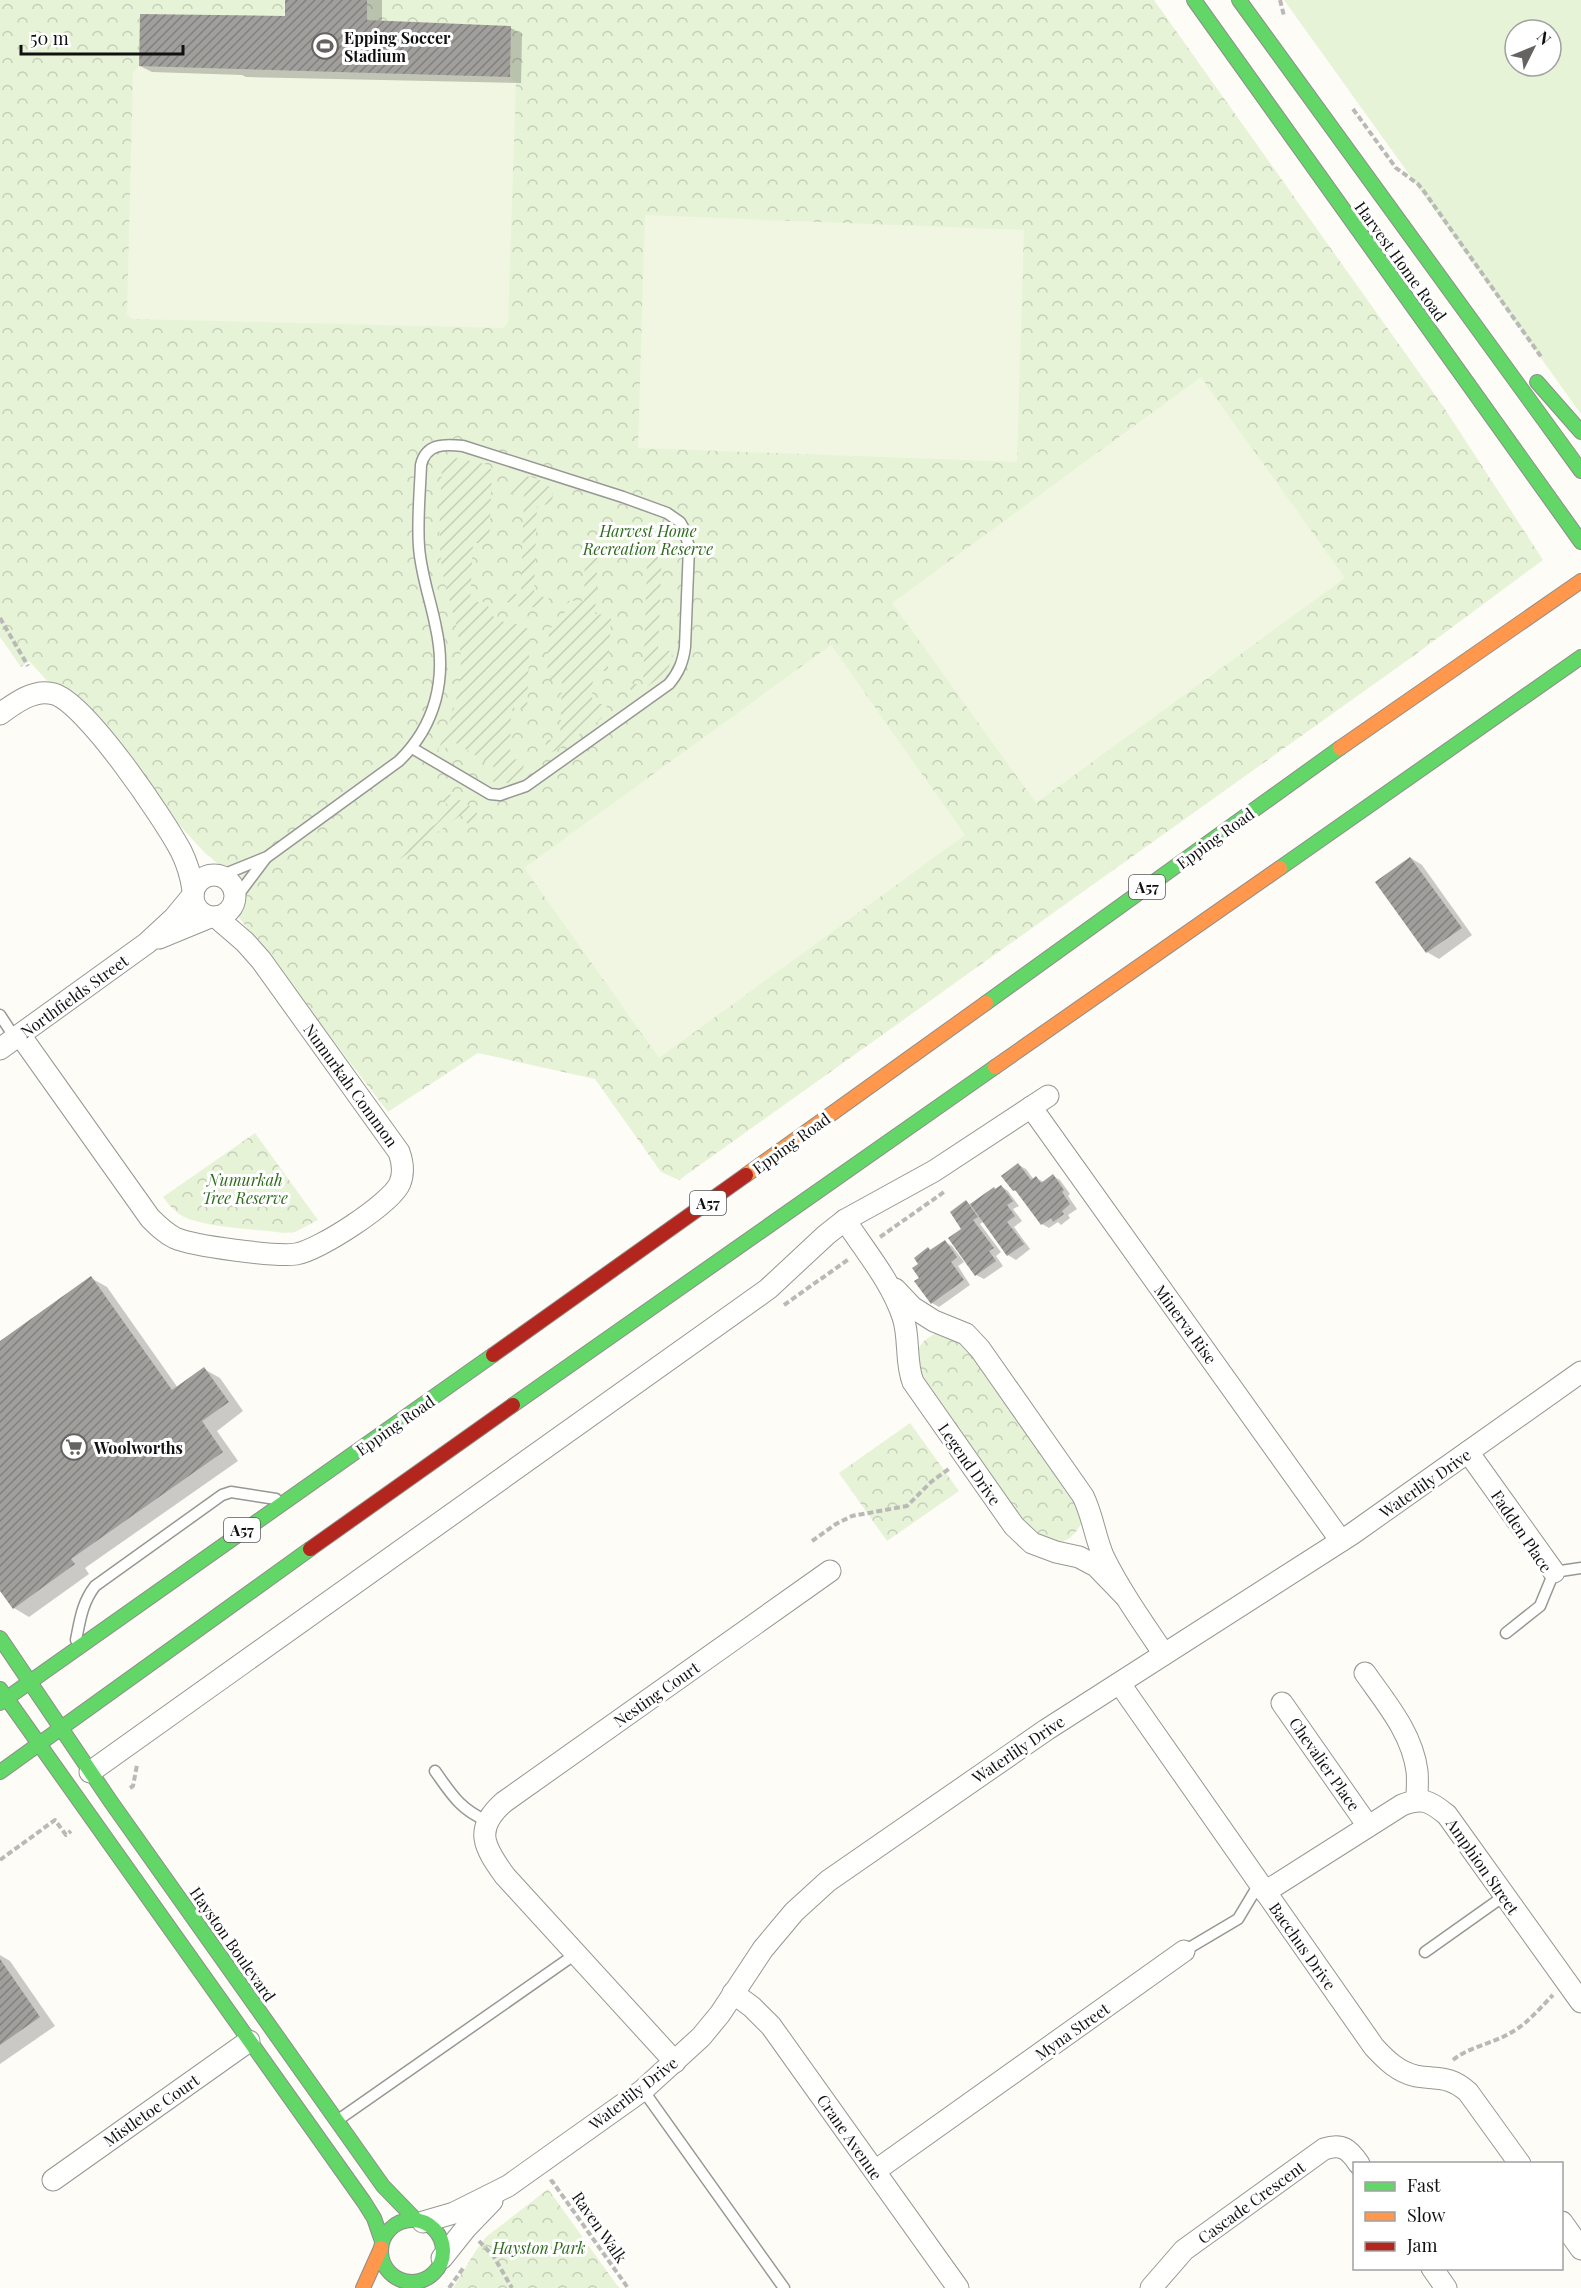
<svg xmlns="http://www.w3.org/2000/svg" width="1581" height="2288" viewBox="0 0 1581 2288" font-family="'Playfair Display',serif">
<style>
.grass{fill:#e7f3d7;fill-rule:evenodd}
.park{fill:url(#park-crowns)}
.garden{fill:url(#garden-furrows)}
.pitch{fill:#f0f6e1}
.shadow{fill:#0003}
.building{fill:url(#building-hatch)}
.lines{fill:none;stroke-linecap:round;stroke-linejoin:round}
.lane-casing{stroke:#979795;stroke-width:13}
.street-casing{stroke:#979795;stroke-width:23}
.fast-casing{stroke:#8e8d8b;stroke-width:16}
.slow-casing{stroke:#8e8d8b;stroke-width:16}
.jam-casing{stroke:#8e8d8b;stroke-width:16}
.path{stroke:#b9b9b8;stroke-width:4;stroke-dasharray:6 3;stroke-linecap:butt}
.lane{stroke:#fffffe;stroke-width:10}
.street{stroke:#fffffe;stroke-width:21}
.fast{stroke:#63d668;stroke-width:14}
.slow{stroke:#ff974d;stroke-width:14}
.jam{stroke:#b3261e;stroke-width:14}
.labels{text-anchor:middle;dominant-baseline:central;stroke-width:6;stroke-linejoin:round;paint-order:stroke}
.shield{fill:#fff;stroke:#585858;stroke-width:1.5}
.shield-label{font-size:15px;font-weight:bold;fill:#111}
.poi-label{font-size:16px;font-weight:bold;fill:#111;stroke:#fff;text-anchor:start}
.street-label{font-size:16px;fill:#111;stroke:#fff}
.park-label{font-size:16px;font-style:italic;fill:#2f6b1f;stroke:#fff}
</style>
<defs>
<pattern id="park-crowns" width="20" height="18" patternUnits="userSpaceOnUse" patternTransform="scale(1.5)"><rect width="20" height="18" fill="#e7f3d7"/><path d="M2 6a3 3 0 1 1 6 0M12 15a3 3 0 1 1 6 0" fill="none" stroke="#c5cfb8"/></pattern>
<pattern id="garden-furrows" width="10" height="10" patternUnits="userSpaceOnUse" patternTransform="scale(1.5)"><rect width="10" height="10" fill="#e7f3d7"/><path d="M-1 1l2-2M0 10L10 0M9 11l2-2" fill="none" stroke="#c5cfb8"/></pattern>
<pattern id="building-hatch" width="6" height="6" patternUnits="userSpaceOnUse" patternTransform="scale(1.5)"><rect width="6" height="6" fill="#a19f9c"/><path d="M-1 1l2-2M0 6l6-6M5 7l2-2" fill="none" stroke="#82807e"/></pattern>
</defs>
<rect width="100%" height="100%" fill="#fdfcf7"/>
<!-- grass -->
<path class="grass" d="M1284,0h297v414zM1515,30h36v36h-36z"/>
<!-- park -->
<g class="park">
<path d="M0,0h1154l291,409 98,151 -131,97 -733,523 -18,-8 -66,-93 -117,-26 -90,59 -154,-201 5,-17 -22,-31 -13,-11 -175,-191 -8,6 -21,-30z"/>
<path d="M255,1133l63,87 -23,12 -12,1c-28,-4 -74,-5 -99,-16 -9,-5 -15,-12 -21,-20z"/>
<path d="M936,1333h11l12,5 114,156 8,17v13c-15,28 -35,19 -55,2l-103,-143c-7,-24 -13,-36 13,-50z"/>
<path d="M910,1423l49,68 -72,50 -48,-68z"/>
<path d="M548,2189l71,99h-166l22,-36 11,-15z"/>
</g>
<!-- garden -->
<g class="garden">
<path d="M451,457l34,7 7,6 -3,73h-16l-3,59h16c3,5 4,10 7,14 11,11 30,4 37,16l-3,77 -16,-1 -1,51 15,1c-3,21 -16,28 -36,20l-1,-5 6,-8 -43,-27 -9,13 -4,-3c18,-40 29,-76 19,-120 -4,-21 -12,-42 -15,-63 -5,-34 -1,-68 0,-102z"/>
<path d="M516,475c16,0 46,9 34,30l-13,-1 -3,91 15,3 -4,10 -33,-2 -6,-5v-7h15l3,-99 -15,-1v-10z"/>
<path d="M634,523l25,7 10,20h-7l-4,100 13,1c6,18 -20,34 -34,41l-5,-1 -4,-4 2,-3h13l5,-151 -15,-3z"/>
<path d="M585,547l13,1 -3,66 14,1 2,2 -3,51 -1,3 -14,-1 -1,34h13l2,2 -6,13 -44,31 -5,2 -6,-5 -1,-7 15,-1 2,-59h-12l-3,-3 2,-47 16,-18 3,-11h16z"/>
<path d="M444,791l31,18 3,7 -8,11 -9,-12 -68,49 -4,-6 48,-35 14,-16 -12,-9z"/>
</g>
<!-- pitch -->
<g class="pitch">
<path d="M285,0h82v20l144,6 -1,51 6,6 -8,240 -5,5 -371,-9 -5,-5 6,-242 6,-6 1,-52 144,2z"/>
<path d="M645,215l379,15 -7,232 -379,-14z"/>
<path d="M1201,377l144,201 -309,225 -144,-200z"/>
<path d="M831,645l134,190 -306,223 -135,-190z"/>
</g>
<!-- shadow -->
<g class="shadow">
<path d="M295,0h87v22l129,6 11,6 -1,49 -275,-6 -4,-2 -90,-3 -12,-6 146,-49z"/>
<path d="M1411,858l11,7 50,70 -33,24 -12,-7 -50,-70z"/>
<path d="M1018,1165l8,4 8,11 2,-2 8,4 9,-6 7,4 10,14 -2,2 9,13 -9,6 2,3 -9,7 -3,-3 -9,6 -7,-4 -21,-30 -7,-4z"/>
<path d="M1001,1186l7,5 11,15 -6,3 9,12 -8,6 16,22 -14,11 -8,-5 -24,-34 -4,3 21,28 -5,4 7,10 -19,13 -8,-4 -13,-46 3,-27 6,3z"/>
<path d="M945,1242l7,4 12,16 -6,4 12,19 -31,22 -7,-4v-52z"/>
<path d="M91,1278l16,9 71,101 26,-19 16,9 23,33 -26,20 21,30 -153,107 4,6 -60,43 -15,-9 -14,-20v-246z"/>
<path d="M0,1955l10,6 45,65 -55,38z"/>
</g>
<!-- building -->
<g class="building">
<path d="M285,0h82v20l144,6 -1,51 -371,-11 1,-52 145,2z"/>
<path d="M1410,857l52,71 -36,25 -51,-71z"/>
<path d="M1018,1163l13,17 5,-4 5,7 12,-9 11,16 -2,2 8,12 -8,7 2,3 -11,8 -2,-4 -10,7 -26,-35 -2,1 -12,-15z"/>
<path d="M1001,1185l12,16 -6,4 8,11 -8,6 17,22 -17,12 -37,-52 24,-17 1,2z"/>
<path d="M966,1200l12,17 -5,3 21,28 -5,3 7,10 -21,15 -27,-38 13,-9 -11,-17z"/>
<path d="M945,1240l12,17 -6,5 13,18 -33,24 -17,-23 5,-3 -7,-10 6,-4 -4,-6 14,-11 2,3z"/>
<path d="M91,1276l81,114 32,-23 25,35 -27,19 21,31 -152,107 4,5 -62,45 -13,-18v-250z"/>
<path d="M0,1959l40,58 -40,28z"/>
</g>
<g class="lines">
<!-- lane casing -->
<g class="lane-casing">
<g id="lane">
<path d="M220,876l47,-19 132,-96c37,-36 48,-83 37,-133 -5,-27 -15,-53 -17,-81 -2,-27 1,-55 2,-82 5,-22 24,-21 42,-19l160,51 44,16 13,9 4,7 5,18 -4,100c-2,15 -6,25 -16,37l-143,102 -26,9 -10,-1 -78,-46"/>
<path d="M235,899l30,-40"/>
<path d="M0,1015l15,23"/>
<path d="M1506,1633l34,-27 14,-34 27,-4"/>
<path d="M76,1640c4,-20 6,-37 19,-54l127,-91 9,-3 45,7"/>
<path d="M435,1771c17,24 25,38 52,50"/>
<path d="M1184,1951l54,-32 21,-35"/>
<path d="M1425,1952l79,-56"/>
<path d="M643,2090l141,198"/>
<path d="M338,2120l239,-167"/>
</g>
</g>
<!-- street casing -->
<g class="street-casing">
<g id="street">
<path d="M0,714c15,-11 35,-26 54,-20 32,9 110,125 127,157 6,12 10,25 12,39"/>
<circle cx="214" cy="896" r="21"/>
<path d="M159,938l51,-21"/>
<path d="M20,1035l130,183c8,8 15,15 25,20 18,8 101,19 121,16 22,-3 96,-51 104,-71 4,-10 3,-20 -1,-31l-138,-192 -16,-18 -29,-25"/>
<path d="M0,1049l147,-106 27,-25 19,-23"/>
<path d="M1031,1107l310,434"/>
<path d="M845,1220c20,31 46,61 58,97 7,21 2,45 10,65l101,144 18,17 24,9 23,5 17,9 28,29"/>
<path d="M895,1289l17,18 22,14 32,13 14,15 103,147c10,20 12,42 21,62 17,34 39,65 60,96"/>
<path d="M1468,1452l86,120"/>
<path d="M1365,1673c21,30 47,60 52,98 1,9 0,19 0,29"/>
<path d="M1120,1684l254,363c12,13 24,25 42,29 22,4 33,-1 52,16l52,72"/>
<path d="M1282,1703l86,123"/>
<path d="M90,1772l678,-483 58,-54 19,-15 89,-49 114,-75"/>
<path d="M1265,1892l137,-87c21,-8 28,-4 45,10l134,187"/>
<path d="M733,1993l19,14 19,19 187,262"/>
<path d="M675,2062l-170,-186c-21,-29 -32,-47 -1,-74l326,-231"/>
<path d="M875,2171l309,-220"/>
<path d="M53,2180l196,-139"/>
<path d="M423,2222l31,-9 54,-27 135,-96 58,-53 19,-23 43,-65 31,-37 34,-31 218,-151 306,-196 229,-162"/>
<path d="M1562,2222l19,27"/>
<path d="M442,2258l24,-30 26,-27"/>
<path d="M1432,2268l14,20"/>
<path d="M1151,2288l33,-38 140,-101c18,-6 25,0 35,15"/>
</g>
</g>
<!-- fast casing -->
<g class="fast-casing">
<g id="fast">
<path d="M1194,0l387,542"/>
<path d="M1239,0l342,471"/>
<path d="M1537,382l44,50"/>
<path d="M1280,868l301,-211"/>
<path d="M986,1003l354,-255"/>
<path d="M513,1405l482,-338"/>
<path d="M0,1638l111,164 272,384 33,34"/>
<path d="M0,1689l364,513 10,16 8,23"/>
<path d="M0,1703l493,-348"/>
<path d="M0,1772l310,-223"/>
<circle cx="412" cy="2251" r="31"/>
</g>
</g>
<!-- slow casing -->
<g class="slow-casing">
<g id="slow">
<path d="M1340,748l241,-167"/>
<path d="M995,1067l285,-199"/>
<path d="M746,1175l240,-172"/>
<path d="M363,2288l18,-40"/>
</g>
</g>
<!-- jam casing -->
<g class="jam-casing">
<g id="jam">
<path d="M493,1355l253,-180"/>
<path d="M310,1549l203,-144"/>
</g>
</g>
<!-- path -->
<g class="path">
<path d="M1280,0l4,16"/>
<path d="M1353,109l43,59 22,16 5,6 119,168"/>
<path d="M0,618l28,48"/>
<path d="M880,1237l64,-45"/>
<path d="M784,1305l65,-46"/>
<path d="M812,1541l24,-17 16,-8 55,-10 24,-24 19,-14"/>
<path d="M130,1788l3,-2 4,-21"/>
<path d="M0,1860l55,-40 11,15 5,-4"/>
<path d="M1453,2060c17,-14 40,-16 59,-28 16,-9 28,-24 41,-37"/>
<path d="M550,2182l2,-1 76,107"/>
<path d="M479,2241l15,16 18,31"/>
<path d="M449,2288l15,-21"/>
</g>
<!-- lane -->
<use href="#lane" class="lane"/>
<!-- street -->
<use href="#street" class="street"/>
<!-- fast -->
<use href="#fast" class="fast"/>
<!-- slow -->
<use href="#slow" class="slow"/>
<!-- jam -->
<use href="#jam" class="jam"/>
</g>
<!-- icons -->
<defs>
<g id="stadium-ring" transform="scale(1.35)"><circle r="9.5" fill="#fff" stroke="#646362" stroke-width="1.5"/><path d="M0-5a6.5 5 0 1 0 0 10a6.5 5 0 1 0 0-10ZM-3.5-1.8h7v3.6h-7Z" fill="#646362"/></g>
<g id="supermarket-ring" transform="scale(1.35)"><circle r="9.5" fill="#fff" stroke="#646362" stroke-width="1.5"/><path d="M-6-5.5h2.5l.6 2H6L4.5 2H-2.5L-4.4-4H-6ZM-1.5 3.2a1.3 1.3 0 1 0 .1 0ZM3 3.2a1.3 1.3 0 1 0 .1 0Z" fill="#646362"/></g>
</defs>
<g fill-rule="evenodd">
<use href="#stadium-ring" x="325" y="46"/>
<use href="#supermarket-ring" x="74" y="1447"/>
</g>
<g class="labels">
<!-- shield labels -->
<g class="shield">
<rect x="1129" y="875" width="36" height="24" rx="4.5"/>
<rect x="690" y="1191" width="36" height="24" rx="4.5"/>
<rect x="224" y="1518" width="36" height="24" rx="4.5"/>
</g>
<g class="shield-label">
<text x="1147" y="887">A57</text>
<text x="708" y="1203">A57</text>
<text x="242" y="1530">A57</text>
</g>
<!-- poi labels -->
<g class="poi-label">
<text x="344" y="37">Epping Soccer<tspan x="344" dy="18">Stadium</tspan></text>
<text x="94" y="1447">Woolworths</text>
</g>
<!-- street labels -->
<g class="street-label">
<text transform="translate(1401 261) rotate(54)">Harvest Home Road</text>
<text transform="translate(1215 838) rotate(-36)">Epping Road</text>
<text transform="translate(74 996) rotate(-36)">Northfields Street</text>
<text transform="translate(351 1085) rotate(54)">Numurkah Common</text>
<text transform="translate(791 1143) rotate(-36)">Epping Road</text>
<text transform="translate(1186 1324) rotate(54)">Minerva Rise</text>
<text transform="translate(395 1425) rotate(-35)">Epping Road</text>
<text transform="translate(970 1464) rotate(55)">Legend Drive</text>
<text transform="translate(1425 1483) rotate(-35)">Waterlily Drive</text>
<text transform="translate(1522 1531) rotate(56)">Fadden Place</text>
<text transform="translate(656 1694) rotate(-35)">Nesting Court</text>
<text transform="translate(1018 1749) rotate(-34)">Waterlily Drive</text>
<text transform="translate(1325 1764) rotate(55)">Chevalier Place</text>
<text transform="translate(1483 1866) rotate(55)">Amphion Street</text>
<text transform="translate(233 1944) rotate(55)">Hayston Boulevard</text>
<text transform="translate(1303 1946) rotate(55)">Bacchus Drive</text>
<text transform="translate(1072 2031) rotate(-35)">Myna Street</text>
<text transform="translate(633 2093) rotate(-38)">Waterlily Drive</text>
<text transform="translate(151 2110) rotate(-35)">Mistletoe Court</text>
<text transform="translate(850 2137) rotate(55)">Crane Avenue</text>
<text transform="translate(1251 2202) rotate(-36)">Cascade Crescent</text>
<text transform="translate(600 2227) rotate(55)">Raven Walk</text>
</g>
<!-- park labels -->
<g class="park-label">
<text x="648" y="530">Harvest Home<tspan x="648" dy="18">Recreation Reserve</tspan></text>
<text x="245" y="1179">Numurkah<tspan x="245" dy="18">Tree Reserve</tspan></text>
<text x="539" y="2247">Hayston Park</text>
</g>
</g>
<!-- legend -->
<rect x="1353" y="2162" width="210" height="108" fill="#ffffff" stroke="#a0a0a0" stroke-width="1.5"/>
<rect x="1365" y="2182" width="30" height="9" fill="#63d668" stroke="#a0a0a0" stroke-width="1.5"/>
<text x="1407" y="2192" font-size="18" fill="#111111">Fast</text>
<rect x="1365" y="2212" width="30" height="9" fill="#ff974d" stroke="#a0a0a0" stroke-width="1.5"/>
<text x="1407" y="2222" font-size="18" fill="#111111">Slow</text>
<rect x="1365" y="2242" width="30" height="9" fill="#b3261e" stroke="#a0a0a0" stroke-width="1.5"/>
<text x="1407" y="2252" font-size="18" fill="#111111">Jam</text>
<!-- north arrow -->
<g transform="translate(1533 48) rotate(47)"><circle r="28" fill="#ffffff" stroke="#a0a0a0" stroke-width="1.5"/>
<path d="M0-4.5L10 22L0 15L-10 22Z" fill="#646362"/>
<text y="-9" font-size="16" font-weight="bold" text-anchor="middle" fill="#111111">N</text>
</g>
<!-- scale -->
<path d="M21 45v9h162v-9" fill="none" stroke="#111111" stroke-width="3"/>
<text x="30" y="45" font-size="18" fill="#111111" stroke="#ffffff" stroke-width="4.5" paint-order="stroke">50 m</text>
</svg>
